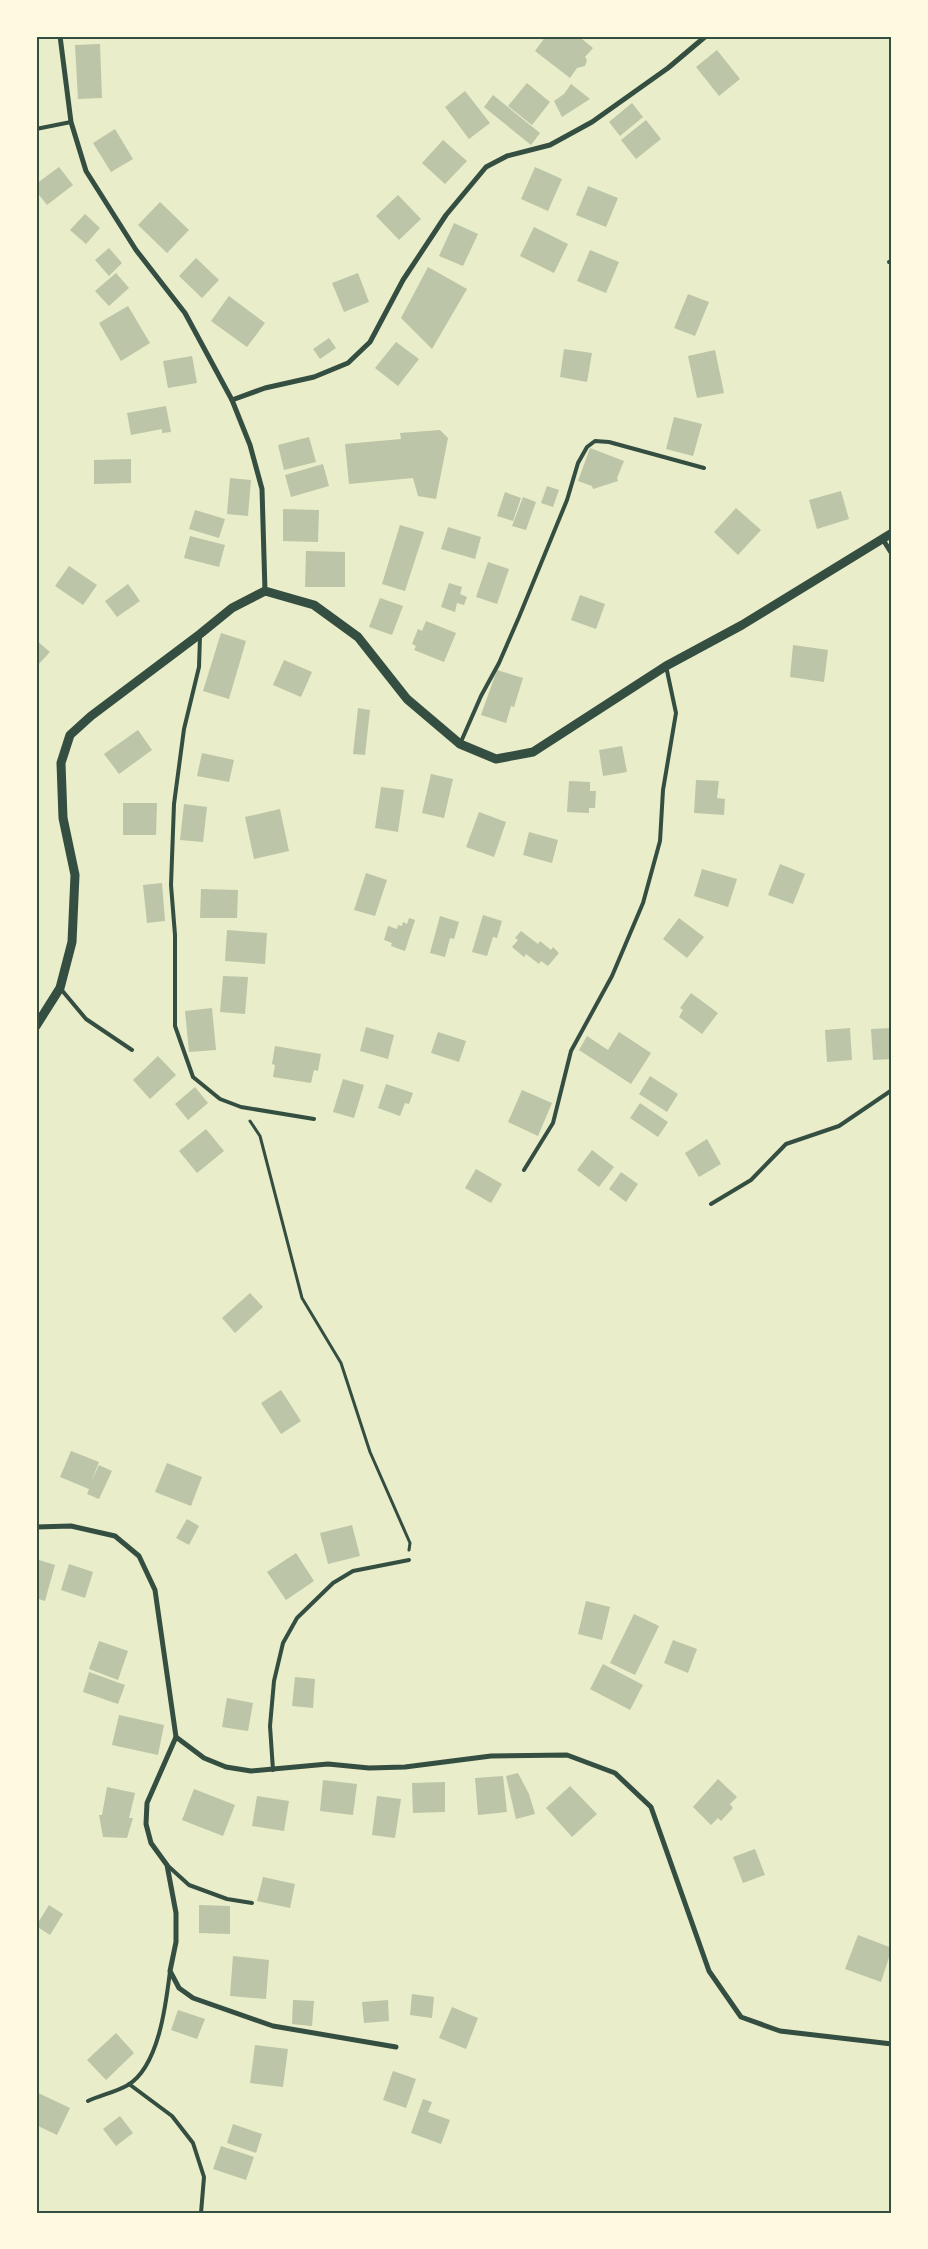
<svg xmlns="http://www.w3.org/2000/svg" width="928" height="2249" viewBox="0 0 928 2249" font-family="Barlow,sans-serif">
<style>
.building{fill:#bcc5a7}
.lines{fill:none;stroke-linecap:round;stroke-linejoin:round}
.path{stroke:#344e41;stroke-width:3}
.service{stroke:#344e41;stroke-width:4}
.minor{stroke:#344e41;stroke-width:5}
.tertiary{stroke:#344e41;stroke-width:9}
.neatline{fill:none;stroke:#344e41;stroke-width:2}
</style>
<rect width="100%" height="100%" fill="#e9edc9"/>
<!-- building -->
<g class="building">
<path d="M546,36h37l-1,3 11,9 -8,9 2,3 -2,6 -8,2 -7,10 -35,-27z"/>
<path d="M100,44l2,54 -24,1 -3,-54z"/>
<path d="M717,50l23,29 -21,17 -23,-29z"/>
<path d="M527,83l23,19 -18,23 -24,-19z"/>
<path d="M571,84l19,15 -28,18 -8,-16 10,-7z"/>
<path d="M465,91l25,32 -21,16 -24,-32z"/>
<path d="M493,95l47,38 -9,12 -47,-38z"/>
<path d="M632,103l11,14 -23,19 -11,-14z"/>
<path d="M646,120l15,19 -25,20 -15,-19z"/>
<path d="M115,129l18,30 -22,13 -18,-29z"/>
<path d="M443,140l24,21 -22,23 -23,-21z"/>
<path d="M59,167l14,18 -26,20 -11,-14v-7z"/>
<path d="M535,167l27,12 -14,32 -27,-12z"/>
<path d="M588,186l30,12 -12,29 -30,-12z"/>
<path d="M398,195l23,24 -22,21 -23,-24z"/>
<path d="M160,202l29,28 -22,23 -29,-28z"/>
<path d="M85,214l15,14 -14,16 -16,-14z"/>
<path d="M454,223l24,11 -15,32 -24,-10z"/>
<path d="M534,227l34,17 -14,29 -34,-17z"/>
<path d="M109,248l13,15 -13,13 -14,-16z"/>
<path d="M590,250l29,12 -13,31 -29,-12z"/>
<path d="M196,258l23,22 -17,18 -23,-22z"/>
<path d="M428,267l39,22 -35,60 -31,-31z"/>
<path d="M116,273l13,15 -20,18 -14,-15z"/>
<path d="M358,273l11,29 -25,10 -12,-29z"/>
<path d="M688,294l21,8 -14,34 -21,-8z"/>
<path d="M229,296l36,27 -18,24 -36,-26z"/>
<path d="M128,306l22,37 -29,18 -22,-38z"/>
<path d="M329,338l7,10 -16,11 -7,-10z"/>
<path d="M396,342l23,17 -21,27 -23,-18z"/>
<path d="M564,349l28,4 -5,29 -27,-5z"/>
<path d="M715,350l9,43 -27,5 -9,-42z"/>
<path d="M192,356l5,27 -29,5 -5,-27z"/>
<path d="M166,406l5,26 -9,1v-4l-31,6 -4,-22z"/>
<path d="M674,417l28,7 -9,32 -27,-7z"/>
<path d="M440,430l8,8 -12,61 -18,-3 -5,-18 -64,6 -4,-40 56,-5 -1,-6z"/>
<path d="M309,437l7,25 -32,8 -6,-25z"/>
<path d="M590,448l34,13 -7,17 1,3 -25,8 -1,-3 -14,-5z"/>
<path d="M131,459v24l-37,1v-24z"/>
<path d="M323,464l6,22 -38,11 -6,-22z"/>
<path d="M230,478l21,2 -3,36 -21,-2z"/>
<path d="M547,486l12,4 -6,17 -12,-4z"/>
<path d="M841,491l8,28 -32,10 -8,-29z"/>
<path d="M505,492l16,6 -8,23 -16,-5z"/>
<path d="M523,497l13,5 -10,28 -14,-4z"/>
<path d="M736,508l25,22 -23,25 -24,-23z"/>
<path d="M283,509l36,1 -1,32 -35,-1z"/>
<path d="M195,510l30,9 -6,19 -30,-9z"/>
<path d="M400,525l24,7 -19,59 -23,-7z"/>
<path d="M448,527l33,10 -6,22 -34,-10z"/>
<path d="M190,536l35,9 -6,22 -35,-9z"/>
<path d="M306,551l39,1v35h-40z"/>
<path d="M488,562l21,7 -12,35 -21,-7z"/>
<path d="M69,566l28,19 -14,20 -28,-19z"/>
<path d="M449,583l13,4 -2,7 7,3 -3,8 -7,-2 -2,9 -14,-5z"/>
<path d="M128,584l12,17 -23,16 -12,-16z"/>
<path d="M580,595l25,9 -9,25 -25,-9z"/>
<path d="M380,598l23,8 -11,29 -23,-8z"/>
<path d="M426,621l30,12 -12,29 -30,-12 2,-4 -4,-2 6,-15 4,2z"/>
<path d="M221,633l25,8 -17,58 -26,-8z"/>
<path d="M36,640l14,12 -14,15z"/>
<path d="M793,645l35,5 -4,32 -34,-5z"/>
<path d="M284,660l28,12 -11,25 -28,-12z"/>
<path d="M497,670l26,8 -9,29 -3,-1 -5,17 -25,-8z"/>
<path d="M358,708l12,2 -5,45 -12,-1z"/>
<path d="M138,730l14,20 -33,24 -15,-20z"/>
<path d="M622,746l5,26 -24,4 -4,-26z"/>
<path d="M202,753l32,7 -5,22 -32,-6z"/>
<path d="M431,774l22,5 -9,39 -22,-5z"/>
<path d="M696,780l23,1 -2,17 8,1 -1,16 -30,-2z"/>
<path d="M569,781l21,1v9h6l-1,17h-6v5l-22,-1z"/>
<path d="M381,787l23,3 -6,42 -23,-4z"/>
<path d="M123,803h34l-1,32h-33z"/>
<path d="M184,804l23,3 -4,35 -23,-2z"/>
<path d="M280,809l9,42 -35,8 -9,-42z"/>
<path d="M479,812l27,10 -12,35 -28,-10z"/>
<path d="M529,832l29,8 -6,23 -29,-8z"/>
<path d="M780,864l25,10 -12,30 -25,-9z"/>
<path d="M702,869l35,10 -9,28 -34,-11z"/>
<path d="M366,873l21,7 -12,36 -21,-6z"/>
<path d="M162,883l3,38 -18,2 -4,-38z"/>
<path d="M201,889l37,1 -1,28h-37z"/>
<path d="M483,915l19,6 -5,17 -4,-1 -6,19 -15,-4z"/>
<path d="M440,916l19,6 -5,17 -4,-1 -5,19 -15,-4z"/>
<path d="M409,918l6,2 -10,31 -14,-5 1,-3 -8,-3 4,-14 9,3 1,-4 4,1 1,-4 4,2z"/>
<path d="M679,918l25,19 -17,21 -24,-19z"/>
<path d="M227,930l40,3 -2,31 -40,-3z"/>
<path d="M521,931l17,13 2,-3 11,9 2,-3 6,6 -11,13 -7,-5 -2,3 -13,-10 -2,3 -12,-10 6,-7 -3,-2z"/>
<path d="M223,976l25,1 -3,37 -25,-2z"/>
<path d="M691,993l27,20 -16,21 -23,-17 4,-7 -3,-2z"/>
<path d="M212,1008l4,42 -27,2 -4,-41z"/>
<path d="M366,1027l28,8 -6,24 -28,-8z"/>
<path d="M850,1028l2,32 -25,2 -2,-32z"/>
<path d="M892,1028v31l-19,1 -2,-31z"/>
<path d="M438,1032l28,9 -7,21 -28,-9z"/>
<path d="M619,1032l32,21 -20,31 -52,-34 8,-14 21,14z"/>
<path d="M275,1046l46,8 -3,17 -4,-1 -3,13 -38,-6 2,-12 -3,-1z"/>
<path d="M158,1056l18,19 -26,24 -17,-19z"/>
<path d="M650,1076l28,18 -11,18 -28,-18z"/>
<path d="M343,1079l21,6 -10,33 -21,-6z"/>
<path d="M386,1084l27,9 -4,11 -4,-1 -5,13 -22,-8z"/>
<path d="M195,1087l13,16 -20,17 -13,-16z"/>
<path d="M522,1090l30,13 -14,33 -30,-14z"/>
<path d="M640,1103l28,19 -10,15 -28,-19z"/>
<path d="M206,1129l18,22 -27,22 -18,-22z"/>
<path d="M707,1139l14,25 -22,13 -14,-24z"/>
<path d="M592,1150l22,17 -15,20 -22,-17z"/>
<path d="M476,1169l26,15 -11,19 -26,-15z"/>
<path d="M621,1172l17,12 -12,18 -17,-13z"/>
<path d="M250,1293l13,14 -28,26 -13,-15z"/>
<path d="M281,1390l20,31 -20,13 -20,-31z"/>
<path d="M71,1451l28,11 -8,20 8,-17 13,6 -13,28 -12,-5 2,-5 -29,-12z"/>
<path d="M167,1463l35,14 -11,29 -36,-14z"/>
<path d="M187,1519l12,7 -10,19 -13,-7z"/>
<path d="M352,1525l8,31 -32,8 -8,-31z"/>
<path d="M296,1553l18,28 -28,19 -19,-28z"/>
<path d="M36,1559l19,6 -10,36 -9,-3z"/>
<path d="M69,1564l24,8 -8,26 -24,-8z"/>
<path d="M586,1601l24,6 -8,33 -24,-6z"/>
<path d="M634,1614l25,12 -24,49 -25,-12z"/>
<path d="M673,1640l24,9 -9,24 -24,-10z"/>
<path d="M99,1641l29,10 -10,29 -29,-11z"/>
<path d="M603,1664l40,21 -13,25 -40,-21z"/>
<path d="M89,1672l36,13 -7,19 -35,-12z"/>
<path d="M295,1677l20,2 -2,29 -21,-2z"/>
<path d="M227,1698l26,5 -5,28 -26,-4z"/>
<path d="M119,1715l45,10 -6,30 -46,-10z"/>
<path d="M518,1773l11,21 6,20 -19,5 -10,-43z"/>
<path d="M503,1776l4,36 -29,3 -3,-37z"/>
<path d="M718,1779l19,18 -7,7 3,4 -12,13 -3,-3 -7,7 -18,-18z"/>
<path d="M323,1780l34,4 -4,31 -33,-4z"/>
<path d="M445,1782v30l-32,1 -1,-30z"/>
<path d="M570,1786l27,28 -25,23 -26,-29z"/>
<path d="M107,1787l28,6 -6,25h4l-6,20 -24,-1 -4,-22h3z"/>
<path d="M194,1789l41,16 -12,31 -41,-16z"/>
<path d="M257,1796l32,5 -5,30 -32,-5z"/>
<path d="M377,1796l24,3 -6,39 -23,-3z"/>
<path d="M755,1849l10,26 -22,8 -10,-26z"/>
<path d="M263,1877l32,7 -5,24 -33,-7z"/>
<path d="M49,1905l14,9 -13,21 -14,-9z"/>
<path d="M199,1905l31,1v28l-31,-1z"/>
<path d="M858,1935l34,13 -11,34 -36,-13z"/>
<path d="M233,1956l36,4 -3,39 -36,-3z"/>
<path d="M412,1994l22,3 -2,21 -22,-3z"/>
<path d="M293,2000l21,1 -2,25 -20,-2z"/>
<path d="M388,2000l1,21 -25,2 -2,-21z"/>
<path d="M452,2007l26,11 -12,31 -27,-11z"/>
<path d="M178,2010l27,9 -8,20 -26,-9z"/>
<path d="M116,2033l18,20 -28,27 -19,-20z"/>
<path d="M255,2045l33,4 -5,38 -33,-4z"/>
<path d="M393,2071l23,8 -10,29 -23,-8z"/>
<path d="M36,2092l34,16 -13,27 -21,-10z"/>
<path d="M423,2099l9,3 -4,10 22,8 -9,24 -30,-11z"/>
<path d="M120,2116l13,17 -17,13 -13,-17z"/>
<path d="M233,2124l29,10 -6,19 -29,-10z"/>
<path d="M221,2146l33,11 -8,23 -33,-11z"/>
</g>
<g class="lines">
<!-- path -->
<path class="path" d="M250,1121l10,15 42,162 39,65 29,89 40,91 -1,7"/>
<!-- service -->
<g class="service">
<path d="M36,129l35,-7"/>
<path d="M889,262l3,-1"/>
<path d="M200,636l-1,31 -15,62 -10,75 -3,81 4,50v91l18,51 27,22 21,8 73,12"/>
<path d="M460,744l21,-48 18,-33 20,-46 48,-117 11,-37 9,-16 8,-6 14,1 95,26"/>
<path d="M60,988l26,31 46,31"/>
<path d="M524,1170l29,-47 18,-72 41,-75 31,-73 17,-62 3,-51 13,-77 -10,-47"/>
<path d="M711,1204l40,-24 35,-36 53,-18 53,-36"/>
<path d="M273,1770l-3,-44 4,-45 9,-38 14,-25 36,-35 20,-12 56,-11"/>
<path d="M167,1865l22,20 38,14 25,4"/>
<path d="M129,2084l43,32 21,27 11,34 -3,36"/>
<path d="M88,2101c13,-6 28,-9 40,-16 31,-19 38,-81 42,-114"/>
</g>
<!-- minor -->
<g class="minor">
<path d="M60,36l11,86 15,49 50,79 49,63 47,87 18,45 12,44 3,102"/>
<path d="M232,400l33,-12 49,-11 34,-14 22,-21 33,-62 43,-65 40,-48 21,-11 43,-11 42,-23 76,-54 38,-32"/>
<path d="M882,538l10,16"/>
<path d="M36,1527l35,-1 44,10 24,20 16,34 21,147 28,21 22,9 25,4 77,-7 41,4 36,-1 86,-11 76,-1 48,18 36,34 58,164 32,46 39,14 112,13"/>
<path d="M176,1737l-29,66 -1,21 5,19 16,22 9,48v29l-6,29 9,17 14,10 80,28 123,21"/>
</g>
<!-- tertiary -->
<path class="tertiary" d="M36,1026l24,-38 12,-46 3,-67 -12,-57 -2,-55 9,-28 21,-19 109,-82 32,-26 33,-17 49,14 44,32 49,62 53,45 36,15 37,-7 133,-86 76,-41 150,-92"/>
</g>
<!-- border -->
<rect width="928" height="2249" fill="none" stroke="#fefae0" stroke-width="75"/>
<rect x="38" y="38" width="852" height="2174" class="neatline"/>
</svg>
